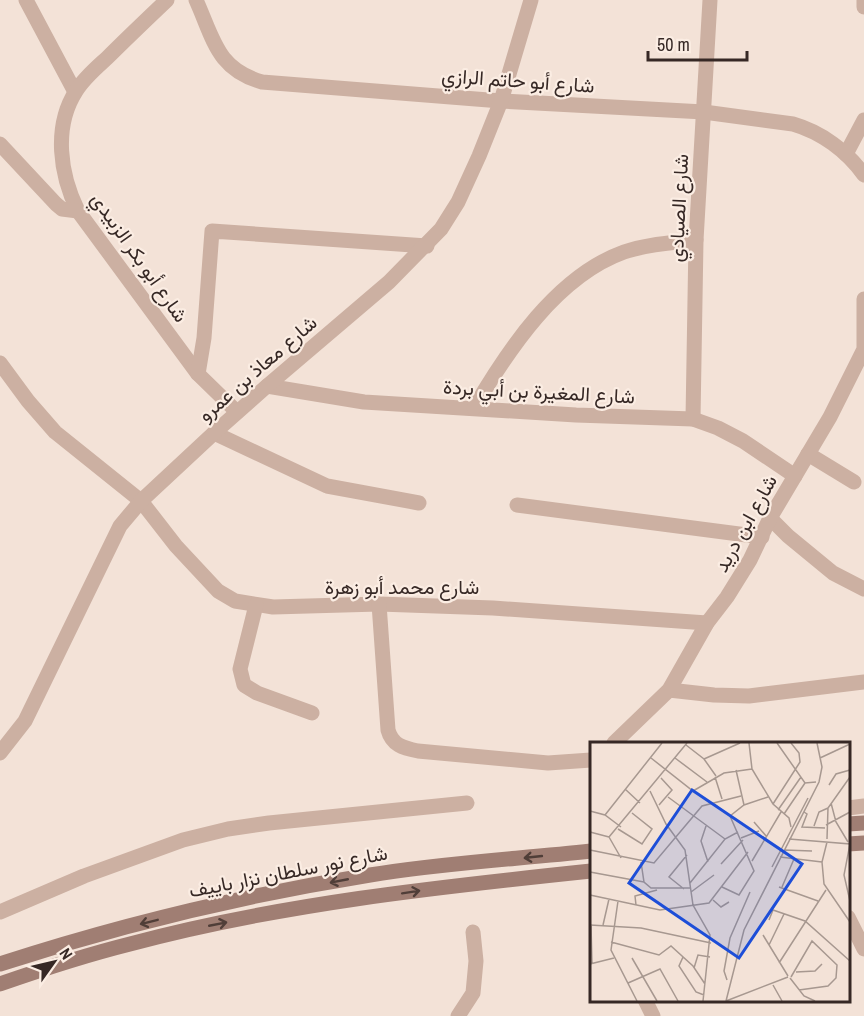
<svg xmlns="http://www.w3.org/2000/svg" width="864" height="1016" viewBox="0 0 864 1016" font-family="'Archivo Narrow',Vazirmatn,sans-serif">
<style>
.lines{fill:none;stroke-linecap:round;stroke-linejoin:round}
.minor{stroke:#ccb0a2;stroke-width:15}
.secondary{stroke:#a07e73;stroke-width:15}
.oneway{stroke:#503e38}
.labels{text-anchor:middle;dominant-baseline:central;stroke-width:4.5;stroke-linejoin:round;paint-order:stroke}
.street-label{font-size:20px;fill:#362825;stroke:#fbede3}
.inset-road{fill:none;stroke:#a79890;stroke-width:1.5}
.view{fill:#1d4ed8;fill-opacity:0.15;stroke:#1d4ed8;stroke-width:3}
.inset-edge{fill:none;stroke:#362825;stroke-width:3}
</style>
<rect width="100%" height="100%" fill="#f3e2d7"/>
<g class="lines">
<!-- minor -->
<g class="minor">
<path d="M26,0l49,92"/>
<path d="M167,0c-20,19 -40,38 -60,58 -11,10 -23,20 -31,33 -23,36 -16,84 2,120l120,163 39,38"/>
<path d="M196,0c18,40 21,69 66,82l239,19 203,11 89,12c28,8 54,27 71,51"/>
<path d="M864,0v7"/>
<path d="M0,144l56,60 6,5 16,2"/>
<path d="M846,154l18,-34"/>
<path d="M0,363l28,38 27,31 86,69 35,45 42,45 17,10 38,6 106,-3 114,4 214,15"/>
<path d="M198,374l6,-36 8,-107 215,15"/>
<path d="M267,386l97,16 212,13 117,4 25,9 25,13 52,35"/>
<path d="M474,408c34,-58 83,-132 150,-156 23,-8 48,-9 72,-12"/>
<path d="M693,419l3,-179 14,-240"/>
<path d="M214,433l113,53 92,17"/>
<path d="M808,454l46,28"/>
<path d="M517,505l245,32"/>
<path d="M770,518l18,18 45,37 31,16"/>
<path d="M379,604l9,126c4,15 15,18 30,21l130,12 43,-3"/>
<path d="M256,605l-16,64 4,16 13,8 55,20"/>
<path d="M669,690l45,5 35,1 115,-14"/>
<path d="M614,743l55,-53 38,-67 20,-26 23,-37 20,-42 60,-101 34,-68v-50"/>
<path d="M0,753l25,-32 95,-195 21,-25 73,-68 53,-47 122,-104 52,-53 17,-27 21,-46 22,-55 30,-101"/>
<path d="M848,808l16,-2"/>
<path d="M0,912l84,-36 99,-36 45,-11 41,-6 198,-20"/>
<path d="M848,917l16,32"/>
<path d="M645,1000l8,16"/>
<path d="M458,1016l15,-23 3,-32 -3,-29"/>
</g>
<!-- secondary -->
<g class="secondary">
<path d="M848,824l16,-1"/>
<path d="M848,844l16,-1"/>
<path d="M0,964c120,-39 245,-69 370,-89 72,-12 148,-16 221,-24"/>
<path d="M0,984c43,-15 86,-29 130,-40 149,-40 308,-57 461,-73"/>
</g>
</g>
<!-- one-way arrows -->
<defs><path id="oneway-shaft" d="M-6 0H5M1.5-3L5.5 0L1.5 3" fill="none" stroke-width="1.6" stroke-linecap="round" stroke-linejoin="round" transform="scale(1.5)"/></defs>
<g class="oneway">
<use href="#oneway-shaft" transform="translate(533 857) rotate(174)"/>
<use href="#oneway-shaft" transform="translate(339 881) rotate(169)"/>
<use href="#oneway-shaft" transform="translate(411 892) rotate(-9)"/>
<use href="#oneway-shaft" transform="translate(149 922) rotate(166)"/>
<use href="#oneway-shaft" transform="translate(218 924) rotate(-11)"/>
</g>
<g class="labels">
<!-- street labels -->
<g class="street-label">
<text transform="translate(518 80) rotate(4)">شارع أبو حاتم الرازي</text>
<text transform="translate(678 208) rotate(-87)">شارع الصيادي</text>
<text transform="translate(140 257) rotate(55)">شارع أبو بكر الزبيدي</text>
<text transform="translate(257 368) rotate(-41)">شارع معاذ بن عمرو</text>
<text transform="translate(539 391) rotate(3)">شارع المغيرة بن أبي بردة</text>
<text transform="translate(745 523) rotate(-61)">شارع ابن دريد</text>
<text x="402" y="586">شارع محمد أبو زهرة</text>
<text transform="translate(288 871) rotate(-11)">شارع نور سلطان نزار باييف</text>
</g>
</g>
<!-- overview -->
<g transform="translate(590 742)">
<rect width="260" height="260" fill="#f3e2d7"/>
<path class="inset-road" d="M159,1l3,26 21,35 16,14 2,9M187,1l28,40 11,-1M96,3l18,14 12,17M61,16l42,33 31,-18 28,-4M85,16l32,24M230,16l30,-14M114,17l36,-16M146,28l8,35M125,35l7,22M239,43l7,-11 14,-4M35,47l15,14M60,49l16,33 19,26 8,55 17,30 -7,66M78,55l57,42M123,61l17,13 24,55 -15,24 -17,-8M241,61l5,19 12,20M183,62l27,-42 -1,-9 -8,-10M69,63l13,-15 -11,-12M188,68l23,-33M0,69l15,4 16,12M214,70l3,2 -5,13 23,1M194,72l21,-31M15,73l57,-72M140,74l14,-11 24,-8M164,80l13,15M236,83l24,-13M116,84l-5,15 7,21M224,84l5,-14 9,-4M28,87l24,15 10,-15 -20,-16M0,90l19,5M19,95l78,-94M19,95l12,21M151,96l18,-7M199,97l61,5 -6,31 6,26M237,97l1,-31 22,-31M237,100l-5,20 2,22 26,38M0,108l64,13 48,-57 39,-10M194,108l28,1M190,115l42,5M162,119l29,-49M51,120l3,20 7,6h40M131,122l22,-24M182,125l36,-69M0,130l54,10M100,141l35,-44 13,-7M189,145l39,14M192,145l12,-28M94,147l-15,-12 18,-22M101,150l23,-17M0,153l70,15 49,-7 39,-51M123,158l8,7 8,-5M28,159l-7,49 26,51M46,163l-1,-9 22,-6M179,178l4,-10 32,11 45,40M0,183l51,3 70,15M1,183l1,39M13,183l6,-26M173,193l25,41M21,200l48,13 12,-9 22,20 12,18M179,203l15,-31M93,215l-4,9 17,26 8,3M42,216l25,43M189,221l47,-73M0,222l24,-6M104,226l4,-13 12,2M206,230l19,-1 7,-7M201,235l21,-36 25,24 -1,13 -8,8 -29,4M200,236l14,18 11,5M137,238l-3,-9 6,-33 20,-46M38,241l32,-14 18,32M183,243l9,16M136,259l62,-24M136,259l18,-71 75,-148 3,-15 -5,-24"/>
<path class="view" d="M102,48l110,74 -63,94 -110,-75z"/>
<rect width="260" height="260" class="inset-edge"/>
</g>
<!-- north arrow -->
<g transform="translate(54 962) rotate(56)" stroke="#fbede3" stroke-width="4.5" paint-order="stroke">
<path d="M0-4.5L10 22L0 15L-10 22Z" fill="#362825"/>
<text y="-9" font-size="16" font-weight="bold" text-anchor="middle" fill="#362825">N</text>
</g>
<!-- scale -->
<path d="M648 51v9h99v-9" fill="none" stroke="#362825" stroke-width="3"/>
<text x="657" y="51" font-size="18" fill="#362825" stroke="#fbede3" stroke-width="4.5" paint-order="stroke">50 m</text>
</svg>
